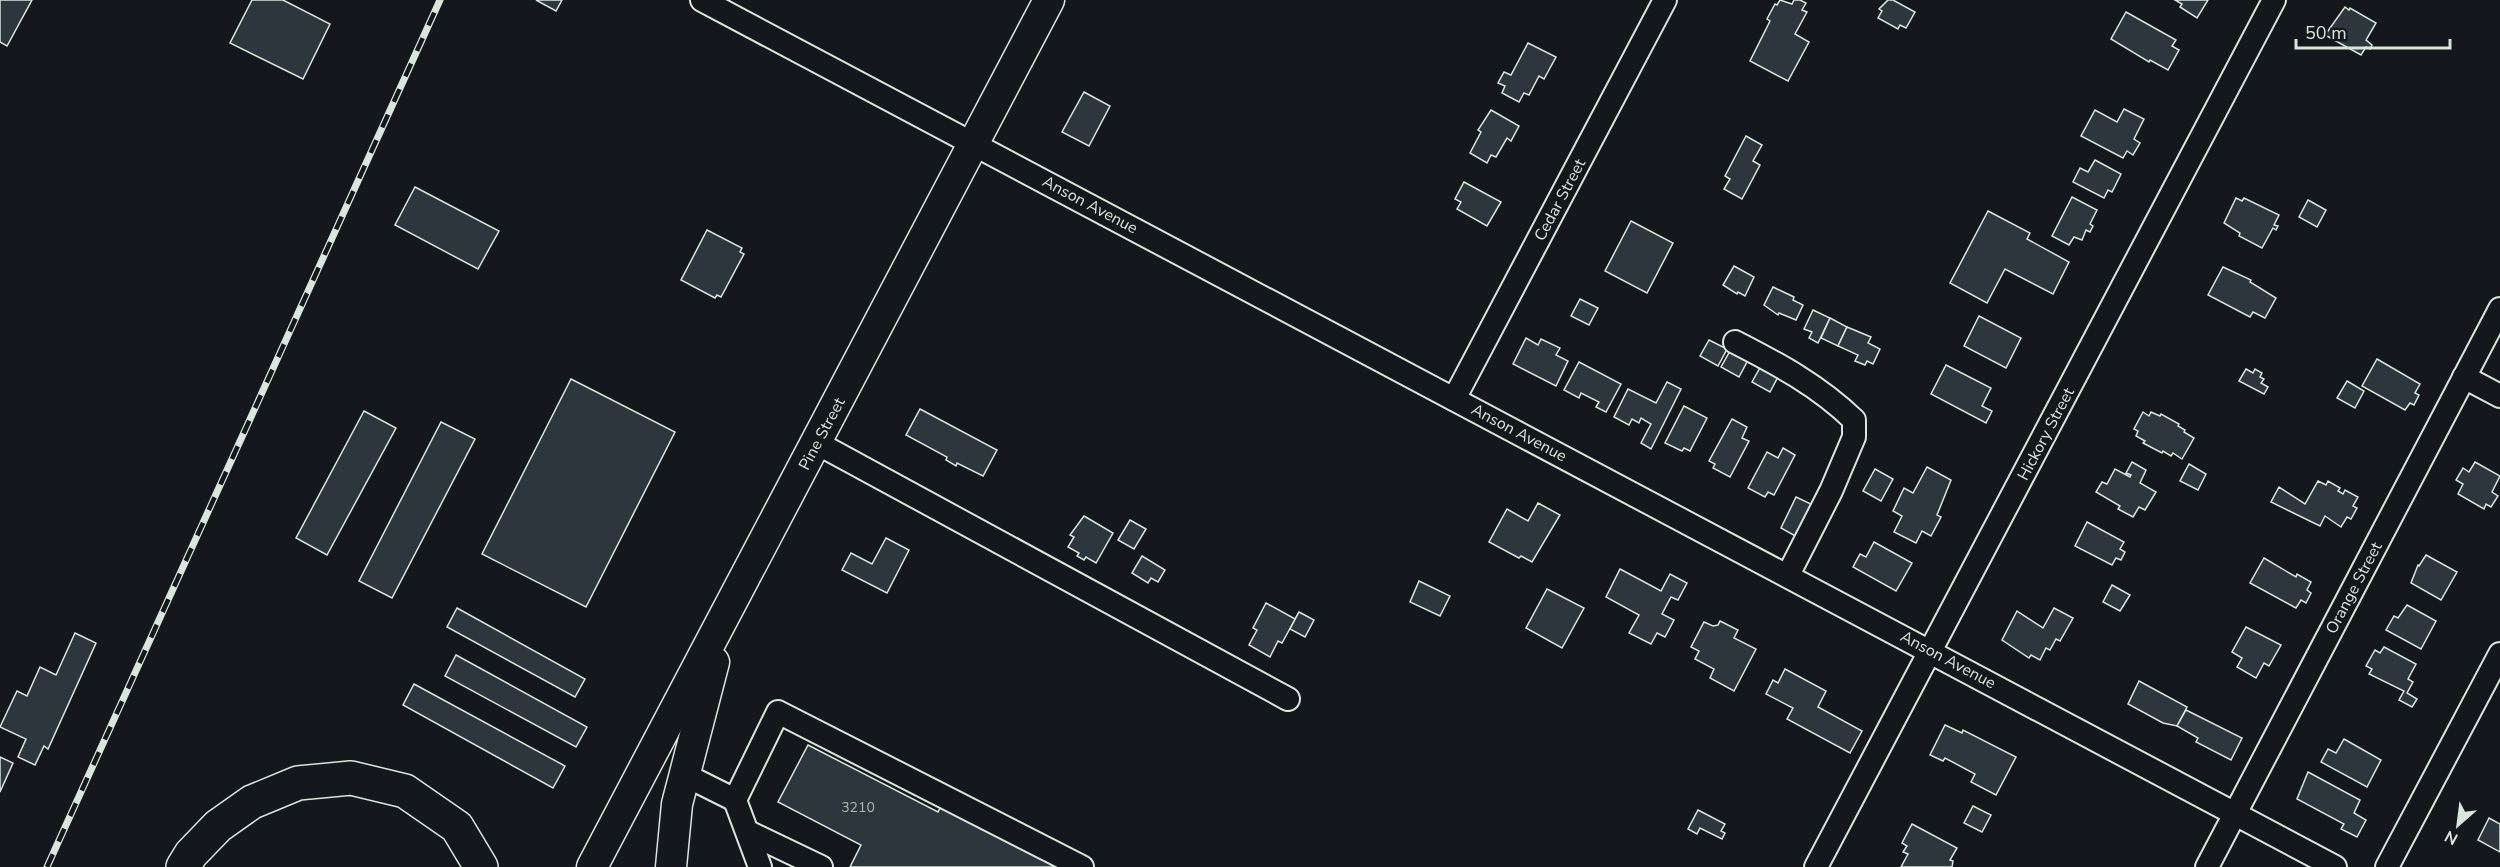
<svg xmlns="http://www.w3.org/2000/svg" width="2500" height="867" viewBox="0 0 2500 867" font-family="'Nunito Sans',sans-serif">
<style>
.building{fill:#2c363c;stroke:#d8e6dc;stroke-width:1.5}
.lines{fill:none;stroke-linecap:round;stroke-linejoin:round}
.minor-casing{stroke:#d8e6dc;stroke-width:26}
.major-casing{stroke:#d8e6dc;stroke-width:33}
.highway-casing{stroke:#d8e6dc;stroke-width:36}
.minor{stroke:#14181c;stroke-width:22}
.major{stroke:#14181c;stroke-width:30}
.highway{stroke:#14181c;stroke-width:33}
.rail-casing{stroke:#d8e6dc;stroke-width:7}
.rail{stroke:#14181c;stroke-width:4.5;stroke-dasharray:14;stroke-linecap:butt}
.labels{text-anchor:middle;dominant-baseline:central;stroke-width:4.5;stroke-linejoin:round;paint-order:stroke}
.number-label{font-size:14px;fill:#adbab4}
.street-label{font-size:16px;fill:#d8e6dc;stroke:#14181c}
</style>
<rect width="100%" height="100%" fill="#14181c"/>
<!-- building -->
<g class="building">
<path d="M0,0h32l-25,46 -7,-4z"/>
<path d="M252,0h31l47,24 -27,55 -73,-36z"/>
<path d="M536,0h26l-6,11z"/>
<path d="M1780,0l12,4 2,-4h6l6,3 -4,7 5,2 -12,22 14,8 -21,39 -38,-20 20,-40 -3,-2 8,-15 2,1z"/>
<path d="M1888,0h5l22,12 -9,16 -6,-3 -2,4 -20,-11 4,-7 -3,-2z"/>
<path d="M2175,0h33l-11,18 -17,-11 2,-3z"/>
<path d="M2345,7l4,3 1,-2 26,15 -10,17 6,5 -2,4 -4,-2 -5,8 -36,-20z"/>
<path d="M2126,12l50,28 -4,6 7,4 -11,20 -18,-10 -1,2 -38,-23z"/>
<path d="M1528,43l28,14 -12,22 -5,-3 -10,19 -5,-2 -5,9 -17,-9 3,-7 -7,-3 6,-11 7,3z"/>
<path d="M1084,92l26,14 -21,40 -27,-14z"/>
<path d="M2124,109l20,10 -10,20 6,4 -7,12 -6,-4 -4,7 -42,-22 14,-26 22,12z"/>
<path d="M1491,110l28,16 -8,15 -4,-3 -11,19 -5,-2 -4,8 -17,-10 11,-21 -3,-2z"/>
<path d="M1746,136l16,9 -9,16 7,4 -18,34 -18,-10 6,-10 -5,-3z"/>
<path d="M2095,160l26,14 -9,18 -4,-2 -4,8 -31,-16 7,-14 8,4z"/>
<path d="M1464,182l37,20 -14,24 -30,-17 4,-7 -6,-3z"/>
<path d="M415,187l84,44 -21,38 -83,-44z"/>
<path d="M2072,197l25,13 -7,14 3,2 -3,6 -4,-2 -4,10 -8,-3 -5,8 -17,-9z"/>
<path d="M2236,198l6,3 2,-3 35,17 -5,10 4,1 -2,4 -3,-2 -11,20 -23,-12 1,-3 -16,-10z"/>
<path d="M2308,200l18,10 -9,17 -18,-10z"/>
<path d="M1988,211l42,22 -3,6 42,23 -16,32 -48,-25 -18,34 -37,-20z"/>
<path d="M1631,221l42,22 -26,50 -42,-22z"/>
<path d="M707,230l35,18 -2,4 4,2 -23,43 -4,-2 -2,3 -34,-18z"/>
<path d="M1734,266l20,11 -9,19 -7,-4 -1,2 -14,-9z"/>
<path d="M2223,267l28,13 -1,2 26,16 -11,20 -12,-6 -3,5 -42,-22z"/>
<path d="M1773,287l21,10 -1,3 10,5 -7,15 -17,-7 -1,2 -14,-10z"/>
<path d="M1580,299l18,9 -9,17 -18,-9z"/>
<path d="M1813,310l17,8 -12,25 -9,-5 3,-6 -8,-3z"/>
<path d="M1979,316l42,22 -15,30 -42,-22z"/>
<path d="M1830,318l17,9 -9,19 -17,-8z"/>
<path d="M1847,327l24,10 -3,6 12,6 -7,15 -6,-3 -2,4 -10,-4 3,-6 -20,-9z"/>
<path d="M1526,338l12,7 3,-6 19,9 -4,7 12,6 -12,25 -43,-22z"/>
<path d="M1709,340l18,9 -9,17 -18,-10z"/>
<path d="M1730,351l18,9 -9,17 -18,-10z"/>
<path d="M2377,359l43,25 -5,9 4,2 -5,10 -4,-2 -5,7 -43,-24z"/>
<path d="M1579,362l42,22 -15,28 -10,-5 3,-5 -18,-9 -2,5 -15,-8z"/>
<path d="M1946,365l45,23 -9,18 10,5 -6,12 -55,-29z"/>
<path d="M1761,366l18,9 -9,17 -18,-10z"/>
<path d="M2246,369l7,4 2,-4 7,4 -2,4 4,2 -3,4 7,4 -4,7 -25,-13z"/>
<path d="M571,379l104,53 -89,175 -104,-53z"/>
<path d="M2347,381l17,10 -9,17 -18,-10z"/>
<path d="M1667,382l14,7 -30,60 -10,-6 10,-19 -10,-6 -2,5 -7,-4 -3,6 -15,-8 14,-28 28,14z"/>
<path d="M1684,406l23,12 -17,33 -6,-3 -2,3 -17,-8z"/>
<path d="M920,409l77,41 -14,26 -26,-13 -1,3 -10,-6 1,-3 -41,-22z"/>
<path d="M364,411l32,17 -69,127 -31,-17z"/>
<path d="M2143,412l6,4 2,-4 9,4 1,-2 18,10 -1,2 7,4 -1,2 10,6 -12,21 -9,-6 -2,3 -8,-5 -1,2 -19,-10 2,-2 -9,-5 2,-5 -4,-2z"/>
<path d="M1732,419l15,8 -5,11 7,3 -19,36 -17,-9 2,-4 -6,-3z"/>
<path d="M441,422l34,17 -83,159 -33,-17z"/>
<path d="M1783,448l12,7 -21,40 -6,-3 -3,5 -17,-9 19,-36 11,6z"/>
<path d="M2132,462l14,8 -6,13 16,9 -11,18 -6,-3 -6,10 -15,-8 2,-3 -24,-14 6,-10 5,2 8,-15 15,8 1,-2 -5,-2z"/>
<path d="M2475,462l25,14 -8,16 6,4 -7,11 -5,-3 -2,5 -26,-15 5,-10 -7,-4 7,-12 6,4z"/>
<path d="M2189,464l17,10 -8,16 -18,-9z"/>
<path d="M1927,467l24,13 -14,35 4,2 -10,19 -9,-5 -6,12 -22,-11 8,-16 -9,-5 11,-23 9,5z"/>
<path d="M1875,469l18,10 -12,22 -18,-10z"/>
<path d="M2318,481l8,4 2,-4 12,7 -2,3 5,3 2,-4 13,7 -5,9 4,2 -6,11 -4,-2 -6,10 -16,-11 -5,10 -49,-24 8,-15 26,17z"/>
<path d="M1796,497l17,8 -16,32 -16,-9z"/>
<path d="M1538,503l22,12 -28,47 -11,-6 -2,2 -30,-16 18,-33 21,12z"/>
<path d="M1084,516l29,17 -17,30 -10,-6 -2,3 -7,-4 2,-3 -11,-6 6,-10 -4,-2z"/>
<path d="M1130,520l16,9 -12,20 -16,-9z"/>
<path d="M2087,522l37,20 -4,7 5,3 -4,8 -5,-2 -4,7 -37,-19z"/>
<path d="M886,538l23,12 -22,43 -45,-23 9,-17 21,11z"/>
<path d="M1874,542l38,21 -16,28 -43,-24 7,-13 6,3z"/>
<path d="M2426,555l31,17 -16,28 -30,-17 7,-18 1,1z"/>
<path d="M1142,556l23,14 -7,12 -7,-4 -3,5 -16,-10z"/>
<path d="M2264,558l32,19 1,-3 14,8 -4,8 4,3 -5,10 -5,-3 -5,8 -46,-25z"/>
<path d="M1620,569l41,22 9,-17 17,9 -9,17 -7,-3 -9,17 12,6 -9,17 -8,-4 -6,11 -22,-11 10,-18 -33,-18z"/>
<path d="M1419,581l31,15 -10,20 -30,-14z"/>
<path d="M2112,585l18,10 -10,16 -17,-9z"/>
<path d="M1547,589l37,19 -22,40 -36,-20z"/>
<path d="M1266,603l29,16 4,-7 -17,31 -4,-2 -8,16 -21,-12 8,-15 -4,-2z"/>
<path d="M2407,605l29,16 -15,28 -35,-19 8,-14 4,2z"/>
<path d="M457,608l128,71 -10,18 -128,-70z"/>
<path d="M2054,608l19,10 -13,23 -4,-2 -6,11 -4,-2 -6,12 -9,-5 -2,3 -27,-18 15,-29 26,17z"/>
<path d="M1299,612l15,8 -9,17 -15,-8z"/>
<path d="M1720,621l18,9 -4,8 22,11 -22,42 -24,-13 4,-9 -19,-10 4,-8 -8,-4 13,-25 9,4 5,-1z"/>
<path d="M2246,627l35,18 -12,21 -5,-3 -8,15 -19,-11 5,-9 -10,-6z"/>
<path d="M75,633l21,10 -48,106 -4,-3 -9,19 -17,-8 8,-18 -26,-12 17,-36 10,5 13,-29 16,8z"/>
<path d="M2384,647l32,17 -8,15 5,3 -6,11 10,6 -5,8 -13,-7 5,-9 -35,-17 3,-5 -6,-3 9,-16 5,3z"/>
<path d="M456,655l131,72 -11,20 -131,-71z"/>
<path d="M1785,669l41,22 -8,16 44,24 -12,22 -63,-34 6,-11 -27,-14 7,-14 5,3z"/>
<path d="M2139,681l48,26 -10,19 -14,-3 -35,-19z"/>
<path d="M414,684l151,82 -12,22 -150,-83z"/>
<path d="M2186,710l56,28 -11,22 -35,-18 2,-4 -21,-12z"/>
<path d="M1945,725l17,8 1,-3 53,27 -20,38 -25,-13 4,-8 -30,-16 -2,3 -13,-6z"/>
<path d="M2344,739l37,21 -14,27 -46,-25 7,-13 8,4z"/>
<path d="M808,745l130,67 6,-12 112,59 -4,8h-202l11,-22 -83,-43z"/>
<path d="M0,757l13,6 -13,29z"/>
<path d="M2308,772l52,28 -6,13 12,7 -9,17 -16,-8 3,-5 -47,-25z"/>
<path d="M1973,806l18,9 -9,17 -18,-9z"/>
<path d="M1698,810l27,14 -4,7 4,2 -3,6 -22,-11 -3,6 -9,-5z"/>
<path d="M2489,818l11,6v28l-22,-12z"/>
<path d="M1912,824l45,24 -7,12 3,1 -1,6h-51l7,-13 -5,-2 4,-6 -5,-3z"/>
</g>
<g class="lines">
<!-- minor casing -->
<g class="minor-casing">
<g id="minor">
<path d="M702,0l1633,867"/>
<path d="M1735,342c43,22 84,44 119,78v17l-23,54 -43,84"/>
<path d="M2464,377l36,19"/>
<path d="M1454,399l211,-399"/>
<path d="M817,443l471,256"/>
<path d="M685,775l50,25"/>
<path d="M748,832l73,35"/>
<path d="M760,867l-25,-67 43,-88 304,155"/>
<path d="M1816,867l458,-867"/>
<path d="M2207,867l293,-558"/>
<path d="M2387,867l113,-213"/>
</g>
</g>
<!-- major casing -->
<g class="major-casing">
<g id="major">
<path d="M592,867l457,-867"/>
<path d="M671,867l6,-63 37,-142"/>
</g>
</g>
<!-- highway casing -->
<g class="highway-casing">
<path id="highway" d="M183,867l8,-13 27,-28 34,-24 46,-19 53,-5 54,13 52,36 24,40"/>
</g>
<!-- minor -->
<use href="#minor" class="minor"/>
<!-- major -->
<use href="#major" class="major"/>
<!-- highway -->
<use href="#highway" class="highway"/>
<!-- rail casing -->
<g class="rail-casing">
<path id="rail" d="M47,867l393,-867"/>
</g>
<!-- rail -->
<use href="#rail" class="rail"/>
</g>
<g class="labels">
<!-- number labels -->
<g class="number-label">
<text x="858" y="807">3210</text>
</g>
<!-- street labels -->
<g class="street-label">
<text transform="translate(1560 200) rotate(-62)">Cedar Street</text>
<text transform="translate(1090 205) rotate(28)">Anson Avenue</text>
<text transform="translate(1519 433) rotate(28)">Anson Avenue</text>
<text transform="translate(822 434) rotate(-62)">Pine Street</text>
<text transform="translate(2046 434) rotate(-62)">Hickory Street</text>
<text transform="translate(2354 588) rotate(-62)">Orange Street</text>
<text transform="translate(1948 660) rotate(28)">Anson Avenue</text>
</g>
</g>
<!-- north arrow -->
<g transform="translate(2458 825) rotate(208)" stroke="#14181c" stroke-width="4.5" paint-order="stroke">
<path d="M0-4.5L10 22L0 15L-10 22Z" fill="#d8e6dc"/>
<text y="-9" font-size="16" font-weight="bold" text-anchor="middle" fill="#d8e6dc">N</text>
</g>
<!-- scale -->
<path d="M2296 39v9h154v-9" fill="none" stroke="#d8e6dc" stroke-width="3"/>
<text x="2305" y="39" font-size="18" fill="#d8e6dc" stroke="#14181c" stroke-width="4.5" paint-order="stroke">50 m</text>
</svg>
